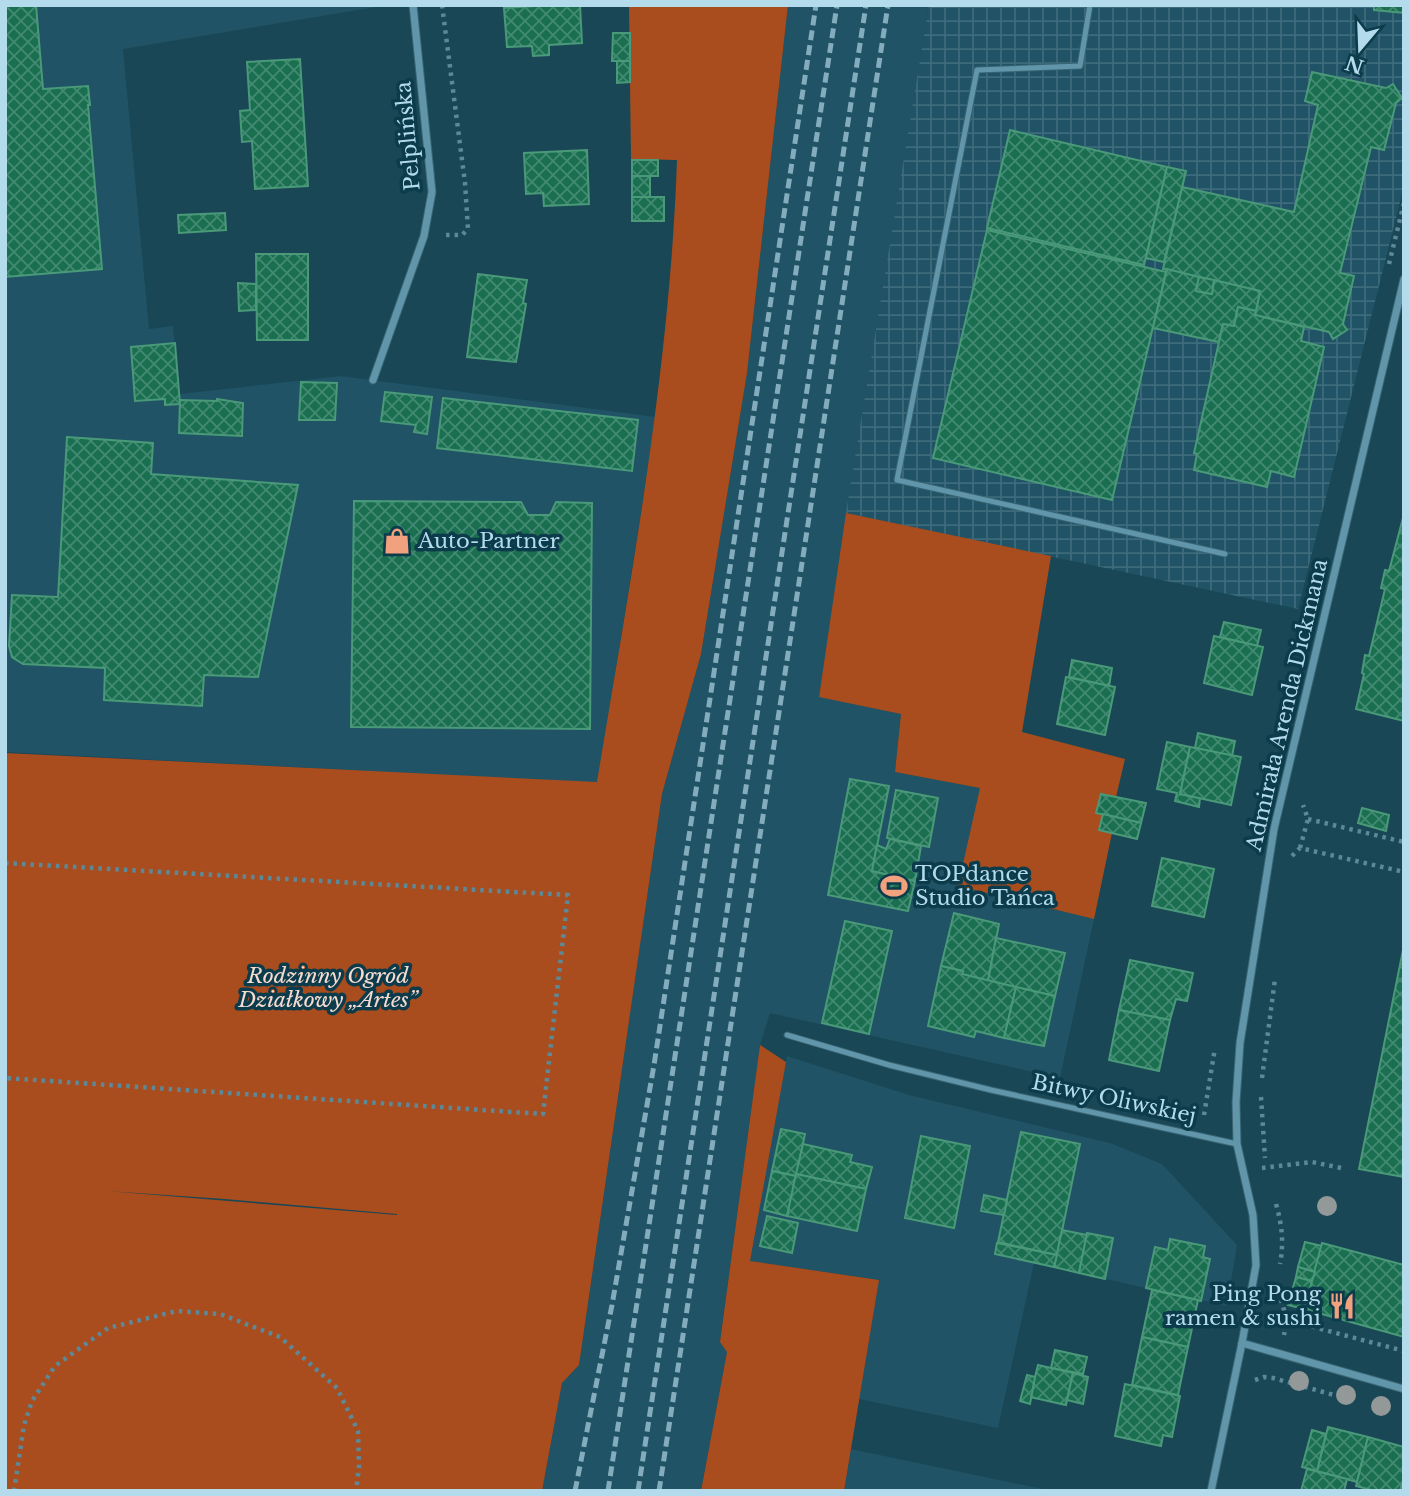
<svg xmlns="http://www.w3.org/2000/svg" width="1409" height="1496" viewBox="0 0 1409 1496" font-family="'Libre Baskerville',serif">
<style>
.built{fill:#1f5365}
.industrial{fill:url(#industrial-grid)}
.green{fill:#aa4d1e;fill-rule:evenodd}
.building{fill:url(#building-cross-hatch);stroke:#4a9979;stroke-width:2}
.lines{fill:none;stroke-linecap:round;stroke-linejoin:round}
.lane-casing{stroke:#386574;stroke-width:7}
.street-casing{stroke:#386574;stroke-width:9}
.path{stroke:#5d8898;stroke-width:4.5;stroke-dasharray:3.5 5;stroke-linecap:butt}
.lane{stroke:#6195a9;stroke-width:5}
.street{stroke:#6195a9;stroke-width:7}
.rail{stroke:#83acbc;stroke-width:5;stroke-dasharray:10 5;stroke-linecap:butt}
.tree{fill:#939899}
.labels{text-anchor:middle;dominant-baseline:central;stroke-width:7;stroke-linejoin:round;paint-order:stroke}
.street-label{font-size:21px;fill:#b4dbeb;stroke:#0c3c4b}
.poi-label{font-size:21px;fill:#b4dbeb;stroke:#0c3c4b;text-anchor:start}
.park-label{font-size:21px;font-style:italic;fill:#f6dbd0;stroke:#0c3c4b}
</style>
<defs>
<pattern id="industrial-grid" width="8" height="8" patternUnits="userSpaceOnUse" patternTransform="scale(1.75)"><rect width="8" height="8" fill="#1f5365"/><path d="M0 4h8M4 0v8" fill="none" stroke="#3d6b7b"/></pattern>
<pattern id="building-cross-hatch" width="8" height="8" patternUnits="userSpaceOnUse" patternTransform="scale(1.75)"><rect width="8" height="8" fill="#1a6f51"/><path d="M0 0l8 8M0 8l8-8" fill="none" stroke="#438a73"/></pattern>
</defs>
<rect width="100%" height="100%" fill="#194756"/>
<!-- built -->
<g class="built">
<path d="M5,5h383l-265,44 26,280 24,-3 7,68 160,-18 316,41 -58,366 -593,-31z"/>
<path d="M788,5h141l-110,691 82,18 -6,58 86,16 -23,98 136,33 -34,159 -290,-65 -10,32 -40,296 7,11 -26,139h-159l20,-108 17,-18 83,-571 39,-140 46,-281z"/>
<path d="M787,1056l122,39 201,48 52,21 75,81 -10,61 -193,-43 -36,165 -139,-29 20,-119 -130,-19z"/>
<path d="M851,1449l201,42h-208z"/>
</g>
<!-- industrial -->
<path class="industrial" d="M929,5h475v181l-106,423 -452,-96z"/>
<!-- green -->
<g class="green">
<path d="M629,5h159l-41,368 -46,281 -39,140 -83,571 -17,18 -20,108h-537v-738l592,29c34,-206 73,-413 80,-622l-46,-1zM107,1191l118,8 172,15v1z"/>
<path d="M846,513l205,43 -29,176 103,27 -9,38 -15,-3 -4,18 6,2 -4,16 13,3 -18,86 -136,-33 22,-98 -85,-16 6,-58 -82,-17z"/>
<path d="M760,1045l26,17 -36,199 129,19 -35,211h-143l26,-139 -7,-10z"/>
</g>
<!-- building -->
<g class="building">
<path d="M5,5h31l7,84 45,-3 2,19h-2l14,164 -97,8z"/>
<path d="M550,5h30l2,38 -33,2v10l-16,1 -1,-10 -25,1 -3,-39z"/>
<path d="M1374,5h30v8l-30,-3z"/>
<path d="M613,33h17v28h-18z"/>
<path d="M300,59l8,127 -53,3 -3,-48 -10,1 -2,-31 10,-1 -3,-48z"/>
<path d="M617,61h13v21l-13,1z"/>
<path d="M1312,72l74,16 7,-4 9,14 -6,5 -12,47 -13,-3 -31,126 14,3 -11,48 4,6 -14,9 -4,-7 -74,-17 5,-24 -97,-22 19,-82 112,25 24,-107 -13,-4z"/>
<path d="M1010,130l157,37 -23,98 -157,-37z"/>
<path d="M587,150l2,54 -45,2 -1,-13 -17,1 -2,-41z"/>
<rect x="632" y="160" width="26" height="16"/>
<path d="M1167,167l19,4 -22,91 -18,-4z"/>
<rect x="632" y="176" width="18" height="21"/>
<rect x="632" y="197" width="32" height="24"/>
<path d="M225,213l1,17 -47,3 -1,-18z"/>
<path d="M987,230l179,42 -54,228 -179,-42z"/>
<path d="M256,254h52v86h-51z"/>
<path d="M1167,269l32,8 -3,14 16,3 2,-14 46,11 -4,20 -18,-4 -4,19 -11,-2 -4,18 -66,-14z"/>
<path d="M478,274l49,6 -4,23 3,1 -10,58 -49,-5z"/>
<path d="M1199,277l15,3 -2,14 -16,-3z"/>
<path d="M238,283l18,1v26l-17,1z"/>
<path d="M1238,307l18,4 -1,4 49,12 -3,14 23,6 -30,130 -23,-6 -4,16 -73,-17 3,-16 -3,-1 29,-129 11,2z"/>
<path d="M175,343l5,61 -15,1v-6l-30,2 -4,-54z"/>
<path d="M301,382l36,1 -2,37h-36z"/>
<path d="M385,392l47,5 -5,37 -13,-2 2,-7 -35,-4z"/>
<path d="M443,398l195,22 -6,51 -195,-23z"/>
<path d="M217,399l26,4 -1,33 -63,-3 1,-33 37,1z"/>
<path d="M67,437l86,6 -2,31 147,11 -40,192 -54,-2 -2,31 -98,-6 1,-32 -82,-4 -11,-7 -3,-11 3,-51 46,2z"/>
<path d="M354,501l167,1 7,13h22l6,-13 36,1 -2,226 -239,-2z"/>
<path d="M1404,514v207l-48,-12 8,-35 -2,-1 3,-18 4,1 16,-67 -4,-1 4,-18 4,1z"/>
<path d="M1224,622l37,8 -4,16 -37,-9z"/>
<path d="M1214,636l49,11 -11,48 -48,-12z"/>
<path d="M1072,660l40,8 -3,18 -40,-9z"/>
<path d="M1066,677l49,10 -10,48 -48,-11z"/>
<path d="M1198,733l37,8 -3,15 -37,-8z"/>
<path d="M1167,742l23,5 -10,47 20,4 -1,9 -24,-6 2,-8 -20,-4z"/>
<path d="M1190,747l51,10 -10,48 -51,-11z"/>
<path d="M850,779l39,7 -17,85 43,10 -7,30 -80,-16z"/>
<path d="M896,790l42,8 -9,49 -42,-9z"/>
<path d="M1101,794l45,9 -5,20 -45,-10z"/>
<path d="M1362,808l27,7 -3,16 -28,-8z"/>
<path d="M1103,814l38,9 -4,16 -38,-9z"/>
<path d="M890,839l31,7 -6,35 -43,-10 5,-26 9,4z"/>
<path d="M1162,858l52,11 -10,48 -52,-11z"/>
<path d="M954,913l45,11 -11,57 -26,-7 1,-3 -22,-5z"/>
<path d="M845,921l47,10 -23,103 -47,-11z"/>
<path d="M996,938l69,15 -10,43 -67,-15z"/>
<path d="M1404,945v232l-45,-8z"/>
<path d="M1130,960l63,13 -6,28 -11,-2 -6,21 -51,-10z"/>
<path d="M941,966l22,5 -1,3 54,13 -12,51 -28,-7 -2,6 -46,-11z"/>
<path d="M1016,987l39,9 -11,50 -40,-8z"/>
<path d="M1119,1010l51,10 -11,51 -50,-11z"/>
<path d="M781,1129l24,5 -9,42 -24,-5z"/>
<path d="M1021,1132l59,12 -23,111 -59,-13z"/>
<path d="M921,1136l49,10 -16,82 -49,-10z"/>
<path d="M803,1144l49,11 -2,7 22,5 -6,22 -70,-15z"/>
<path d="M772,1171l24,5 -9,40 -23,-6z"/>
<path d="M796,1174l70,15 -9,42 -70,-15z"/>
<path d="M984,1195l23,5 -3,15 -23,-4z"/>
<path d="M767,1216l31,7 -6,30 -32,-7z"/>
<path d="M1062,1230l25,5 -8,38 -25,-6z"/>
<path d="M1087,1233l26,5 -8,41 -26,-6z"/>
<path d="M1170,1239l35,7 -2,11 7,2 -9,42 -55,-13 9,-41 13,3z"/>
<path d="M1305,1242l17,4 -7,26 -17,-5z"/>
<path d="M997,1243l60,12 -3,12 -59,-13z"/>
<path d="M1322,1243l82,22v72l-100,-28z"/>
<path d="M1298,1267l17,5 -3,9 -16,-4z"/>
<path d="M1296,1277l16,4 -8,28 -16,-4z"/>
<path d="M1152,1290l46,10 -10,47 -46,-10z"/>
<path d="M1142,1337l46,10 -10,48 -46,-10z"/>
<path d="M1055,1350l32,7 -4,17 -32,-6z"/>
<path d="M1038,1365l35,8 -7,32 -36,-8z"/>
<path d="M1073,1373l15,4 -5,27 -16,-4z"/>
<path d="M1027,1375l8,2 -5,27 -10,-3z"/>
<path d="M1125,1384l55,12 -8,41 -9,-2 -2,11 -46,-10z"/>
<path d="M1328,1427l40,10 -11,45 -40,-11z"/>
<path d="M1312,1430l14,4 -9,37 -15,-4z"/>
<path d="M1368,1437l36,10v31l-4,13h-25l-19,-5z"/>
<path d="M1307,1469l40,10 -3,12h-43z"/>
</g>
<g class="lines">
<!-- lane casing -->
<g class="lane-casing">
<g id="lane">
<path d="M1090,5l-10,61 -103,4 -80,410 328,74"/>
<path d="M787,1035l102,30 102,25 246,54"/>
</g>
</g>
<!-- street casing -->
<g class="street-casing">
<g id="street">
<path d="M373,380l51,-144 8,-44 -19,-187"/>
<path d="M1242,1343l162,46"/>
<path d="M1211,1491l31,-148 14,-78 -3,-50 -16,-71 -1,-42 4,-59 34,-214 130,-550"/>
</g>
</g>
<!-- path -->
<g class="path">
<path d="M442,5l23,178 3,46 -6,6h-17"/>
<path d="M1389,264l15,-61"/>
<path d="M1308,819l96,23"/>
<path d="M1300,848l8,-29 -5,-14"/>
<path d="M1292,856l8,-8 104,24"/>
<path d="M5,863l563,32 -25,219 -538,-36"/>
<path d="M1262,1078l13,-99"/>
<path d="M1261,1097l4,61"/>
<path d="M1204,1115l11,-67"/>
<path d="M1262,1168l50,-6 29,6"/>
<path d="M1276,1204c6,21 8,38 4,60"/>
<path d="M1276,1283l11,37 -3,15"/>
<path d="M1287,1320l117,31"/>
<path d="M1255,1380l9,-3 9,1 61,17"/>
<path d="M14,1491l10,-66 8,-24 23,-35 53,-38 69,-17 43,3 60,23 57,51 21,43 1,37 -3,23"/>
</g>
<!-- lane -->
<use href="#lane" class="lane"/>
<!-- street -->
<use href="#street" class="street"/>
<!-- rail -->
<g class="rail">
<path d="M575,1491l37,-186 42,-240 162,-1060"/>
<path d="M608,1491l229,-1486"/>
<path d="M638,1491l228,-1486"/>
<path d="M659,1491l229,-1486"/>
</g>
</g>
<!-- trees -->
<g class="tree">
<circle cx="1327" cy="1206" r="10"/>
<circle cx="1299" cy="1381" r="10"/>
<circle cx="1346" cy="1395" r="10"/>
<circle cx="1381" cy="1406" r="10"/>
</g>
<!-- icons -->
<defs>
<g id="shop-bare" transform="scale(2.1)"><path d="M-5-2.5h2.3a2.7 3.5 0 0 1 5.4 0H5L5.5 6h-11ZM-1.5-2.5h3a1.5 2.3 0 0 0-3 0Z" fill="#f1a17d" stroke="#0c3c4b" stroke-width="2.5" paint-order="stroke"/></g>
<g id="stadium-bare" transform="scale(2.1)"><path d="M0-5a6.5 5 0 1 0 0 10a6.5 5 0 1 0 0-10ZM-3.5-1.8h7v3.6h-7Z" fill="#f1a17d" stroke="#0c3c4b" stroke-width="2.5" paint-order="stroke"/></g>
<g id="restaurant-bare" transform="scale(2.1)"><path d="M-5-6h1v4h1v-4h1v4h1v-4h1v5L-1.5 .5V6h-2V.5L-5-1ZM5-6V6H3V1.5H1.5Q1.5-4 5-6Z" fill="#f1a17d" stroke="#0c3c4b" stroke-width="2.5" paint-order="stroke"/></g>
</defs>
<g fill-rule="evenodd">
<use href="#shop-bare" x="397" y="541"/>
<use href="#stadium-bare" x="894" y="886"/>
<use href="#restaurant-bare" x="1342" y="1306"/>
</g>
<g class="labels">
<!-- street labels -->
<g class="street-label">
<text transform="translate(408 136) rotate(-95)">Pelplińska</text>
<text transform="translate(1287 705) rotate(-77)">Admirała Arenda Dickmana</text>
<text transform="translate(1114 1099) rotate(12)">Bitwy Oliwskiej</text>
</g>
<!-- poi labels -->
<g class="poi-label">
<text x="418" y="541">Auto-Partner</text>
<text x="915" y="874">TOPdance<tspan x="915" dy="24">Studio Tańca</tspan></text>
<text x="1321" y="1294" text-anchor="end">Ping Pong<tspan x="1321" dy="24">ramen &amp; sushi</tspan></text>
</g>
<!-- park labels -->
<g class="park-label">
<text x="328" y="976">Rodzinny Ogród<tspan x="328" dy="24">Działkowy „Artes”</tspan></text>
</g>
</g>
<!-- border -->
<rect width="1409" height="1496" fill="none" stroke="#b4dbeb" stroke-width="14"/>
<!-- north arrow -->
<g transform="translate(1360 49) rotate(199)" stroke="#0c3c4b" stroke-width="5" paint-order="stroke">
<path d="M0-5L12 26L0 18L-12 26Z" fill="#b4dbeb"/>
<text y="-10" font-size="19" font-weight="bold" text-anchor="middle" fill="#b4dbeb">N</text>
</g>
</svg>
